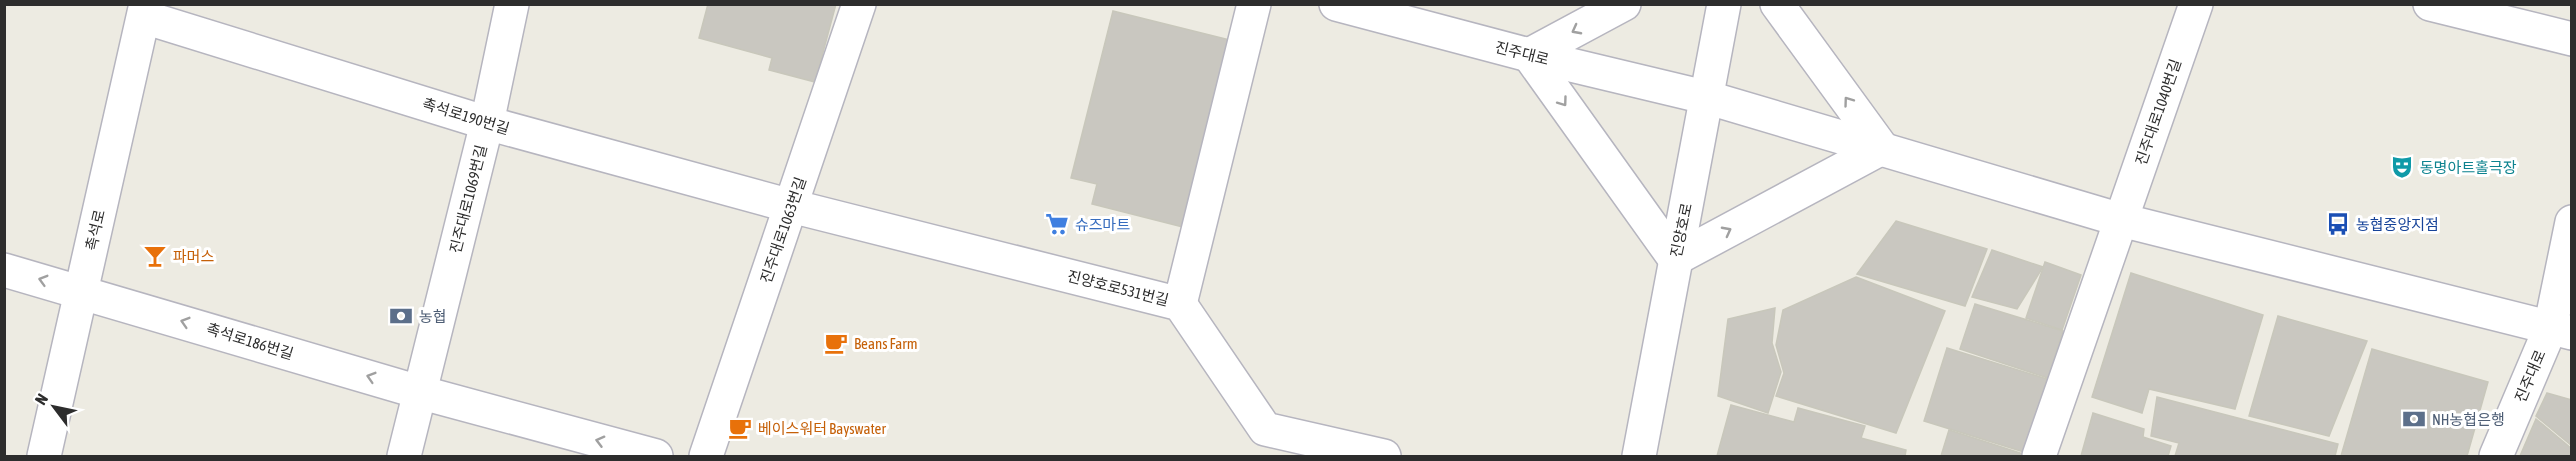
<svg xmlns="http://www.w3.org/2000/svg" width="2576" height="461" viewBox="0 0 2576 461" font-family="'Asap Condensed','Noto Sans KR',sans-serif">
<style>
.building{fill:#c9c7c0;stroke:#c8c7bb;stroke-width:1.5}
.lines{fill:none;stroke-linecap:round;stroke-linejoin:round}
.minor-casing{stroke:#b6b5bf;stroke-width:36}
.minor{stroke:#fff;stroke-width:33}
.oneway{stroke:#a0a0a0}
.labels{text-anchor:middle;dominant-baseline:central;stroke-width:6;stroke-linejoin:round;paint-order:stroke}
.street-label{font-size:15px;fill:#2d2d2d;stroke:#fff}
.culture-label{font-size:15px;fill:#0d838f;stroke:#fff;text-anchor:start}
.shop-label{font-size:15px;fill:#366cbe;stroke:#fff;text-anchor:start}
.transit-label{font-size:15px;fill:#164399;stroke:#fff;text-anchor:start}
.food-label{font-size:15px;fill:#c56008;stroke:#fff;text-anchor:start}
.service-label{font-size:15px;fill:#4e5e75;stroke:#fff;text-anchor:start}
</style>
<rect width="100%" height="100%" fill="#edebe2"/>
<!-- building -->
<g class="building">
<path d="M708,4h128l-21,78 -46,-12 3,-12 -73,-20z"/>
<path d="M1113,11l121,30 -47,187 -95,-24 5,-20 -26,-6z"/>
<path d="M1896,221l91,28 -22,57 -108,-32z"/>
<path d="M1992,250l51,17 -26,42 -45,-12z"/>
<path d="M2045,262l36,13 -19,55 -36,-12z"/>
<path d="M2131,273l132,42 -28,94 -86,-20 -7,24 -50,-16z"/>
<path d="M1856,277l89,34 -49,122 -120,-37 8,-23 -8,-28 7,-35z"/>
<path d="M1975,304l88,27 -15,47 -88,-29z"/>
<path d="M1775,308l-3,35 9,29 -13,41 -50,-17 10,-77z"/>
<path d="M2278,316l89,25 -38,95 -80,-20z"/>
<path d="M1947,348l100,31 -23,73 -100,-31z"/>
<path d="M2372,349l116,33 -21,74h-126z"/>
<path d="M2547,393l25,7v46l-36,-30z"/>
<path d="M2157,397l181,47 -3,12h-160l4,-13 -28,-7z"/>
<path d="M1731,405l63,17 4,-14 67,18 -4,12 45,12 -1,6h-188z"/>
<path d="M2093,413l51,16 -1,8 28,9 -3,10h-87z"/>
<path d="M2536,419l36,30 -2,7h-50z"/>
<path d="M1949,430l74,24 -1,2h-81z"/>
</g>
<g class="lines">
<!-- minor casing -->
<g class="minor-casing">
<g id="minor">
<path d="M1336,4l193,51 180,43 412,122 451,113"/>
<path d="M1624,4l-95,51 146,204 207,-111 -105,-144"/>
<path d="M2430,4l142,35"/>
<path d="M144,17l343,106 304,83 389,98 85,125 119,27"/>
<path d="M4,270l415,122 237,64"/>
<path d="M1180,304l74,-300"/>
<path d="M44,456l102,-452"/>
<path d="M404,456l83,-333 25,-119"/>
<path d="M706,456l153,-452"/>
<path d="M1639,456l85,-452"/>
<path d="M2039,456l157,-452"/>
<path d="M2496,456l54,-127 22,-107"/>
</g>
</g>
<!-- minor -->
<use href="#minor" class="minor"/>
</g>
<!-- one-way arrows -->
<defs><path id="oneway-chevron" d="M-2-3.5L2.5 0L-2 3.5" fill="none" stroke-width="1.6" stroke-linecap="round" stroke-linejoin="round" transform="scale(1.5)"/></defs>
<g class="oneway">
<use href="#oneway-chevron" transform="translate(1576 30) rotate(152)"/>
<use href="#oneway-chevron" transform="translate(1848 101) rotate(-126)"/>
<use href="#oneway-chevron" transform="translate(1563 102) rotate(54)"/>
<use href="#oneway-chevron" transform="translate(1727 231) rotate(-28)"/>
<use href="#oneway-chevron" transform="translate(43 280) rotate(-164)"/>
<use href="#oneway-chevron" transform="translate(185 322) rotate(-163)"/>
<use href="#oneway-chevron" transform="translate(371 377) rotate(-163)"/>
<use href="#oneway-chevron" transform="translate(600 441) rotate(-165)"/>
</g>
<!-- icons -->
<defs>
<g id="theatre-bare" transform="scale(1.8)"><path d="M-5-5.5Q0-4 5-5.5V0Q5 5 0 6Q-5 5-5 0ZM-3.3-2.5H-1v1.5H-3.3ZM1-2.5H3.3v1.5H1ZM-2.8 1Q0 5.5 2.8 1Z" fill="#0f9aa8" stroke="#fff" stroke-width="2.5" paint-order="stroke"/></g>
<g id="supermarket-bare" transform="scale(1.8)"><path d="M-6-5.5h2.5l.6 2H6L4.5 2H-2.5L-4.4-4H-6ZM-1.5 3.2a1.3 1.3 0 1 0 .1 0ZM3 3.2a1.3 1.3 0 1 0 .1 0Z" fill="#3f7fe0" stroke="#fff" stroke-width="2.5" paint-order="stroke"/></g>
<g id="bus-bare" transform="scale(1.8)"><path d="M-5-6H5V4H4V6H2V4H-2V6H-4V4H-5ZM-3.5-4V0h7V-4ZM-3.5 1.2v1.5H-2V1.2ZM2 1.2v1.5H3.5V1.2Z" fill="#1a4fb4" stroke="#fff" stroke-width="2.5" paint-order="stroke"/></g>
<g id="bar-bare" transform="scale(1.8)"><path d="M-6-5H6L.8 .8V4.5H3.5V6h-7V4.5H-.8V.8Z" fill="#e8710a" stroke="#fff" stroke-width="2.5" paint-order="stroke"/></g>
<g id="bank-bare" transform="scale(1.8)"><path d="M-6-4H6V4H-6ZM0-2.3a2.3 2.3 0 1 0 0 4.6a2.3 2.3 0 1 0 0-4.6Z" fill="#5c6f8a" stroke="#fff" stroke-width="2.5" paint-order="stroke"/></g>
<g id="cafe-bare" transform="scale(1.8)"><path d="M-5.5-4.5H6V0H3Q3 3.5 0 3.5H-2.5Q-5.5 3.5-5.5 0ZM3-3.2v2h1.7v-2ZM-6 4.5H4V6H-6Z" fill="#e8710a" stroke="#fff" stroke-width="2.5" paint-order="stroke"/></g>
</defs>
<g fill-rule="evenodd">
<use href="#theatre-bare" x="2402" y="167"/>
<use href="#supermarket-bare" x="1057" y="224"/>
<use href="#bus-bare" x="2338" y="224"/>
<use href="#bar-bare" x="155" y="256"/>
<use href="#bank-bare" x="401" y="316"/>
<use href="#cafe-bare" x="836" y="343"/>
<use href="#bank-bare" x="2414" y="419"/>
<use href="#cafe-bare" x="740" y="428"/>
</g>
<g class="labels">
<!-- street labels -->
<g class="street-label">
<text transform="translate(1522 53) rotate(14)">진주대로</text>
<text transform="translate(2158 112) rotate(-71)">진주대로1040번길</text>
<text transform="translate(466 116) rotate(17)">촉석로190번길</text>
<text transform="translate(468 199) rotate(-76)">진주대로1069번길</text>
<text transform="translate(95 230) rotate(-77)">촉석로</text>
<text transform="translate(783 230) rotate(-71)">진주대로1063번길</text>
<text transform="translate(1681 230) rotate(-78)">진양호로</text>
<text transform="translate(1118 288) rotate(14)">진양호로531번길</text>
<text transform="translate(250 341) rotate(17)">촉석로186번길</text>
<text transform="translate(2530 376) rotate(-67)">진주대로</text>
</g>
<!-- culture labels -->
<g class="culture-label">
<text x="2420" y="167">동명아트홀극장</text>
</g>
<!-- shop labels -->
<g class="shop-label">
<text x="1075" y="224">슈즈마트</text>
</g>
<!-- transit labels -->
<g class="transit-label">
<text x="2356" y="224">농협중앙지점</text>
</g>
<!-- food labels -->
<g class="food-label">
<text x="173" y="256">파머스</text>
<text x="854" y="343">Beans Farm</text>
<text x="758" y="428">베이스워터 Bayswater</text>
</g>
<!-- service labels -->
<g class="service-label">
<text x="419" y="316">농협</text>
<text x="2432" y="419">NH농협은행</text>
</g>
</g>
<!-- border -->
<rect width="2576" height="461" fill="none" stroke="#2d2d2d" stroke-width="12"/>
<!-- north arrow -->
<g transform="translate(54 407) rotate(302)" stroke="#ffffff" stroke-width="4.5" paint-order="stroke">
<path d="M0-4.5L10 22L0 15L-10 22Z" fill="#2d2d2d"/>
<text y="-9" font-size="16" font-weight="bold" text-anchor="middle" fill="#2d2d2d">N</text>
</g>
</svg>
